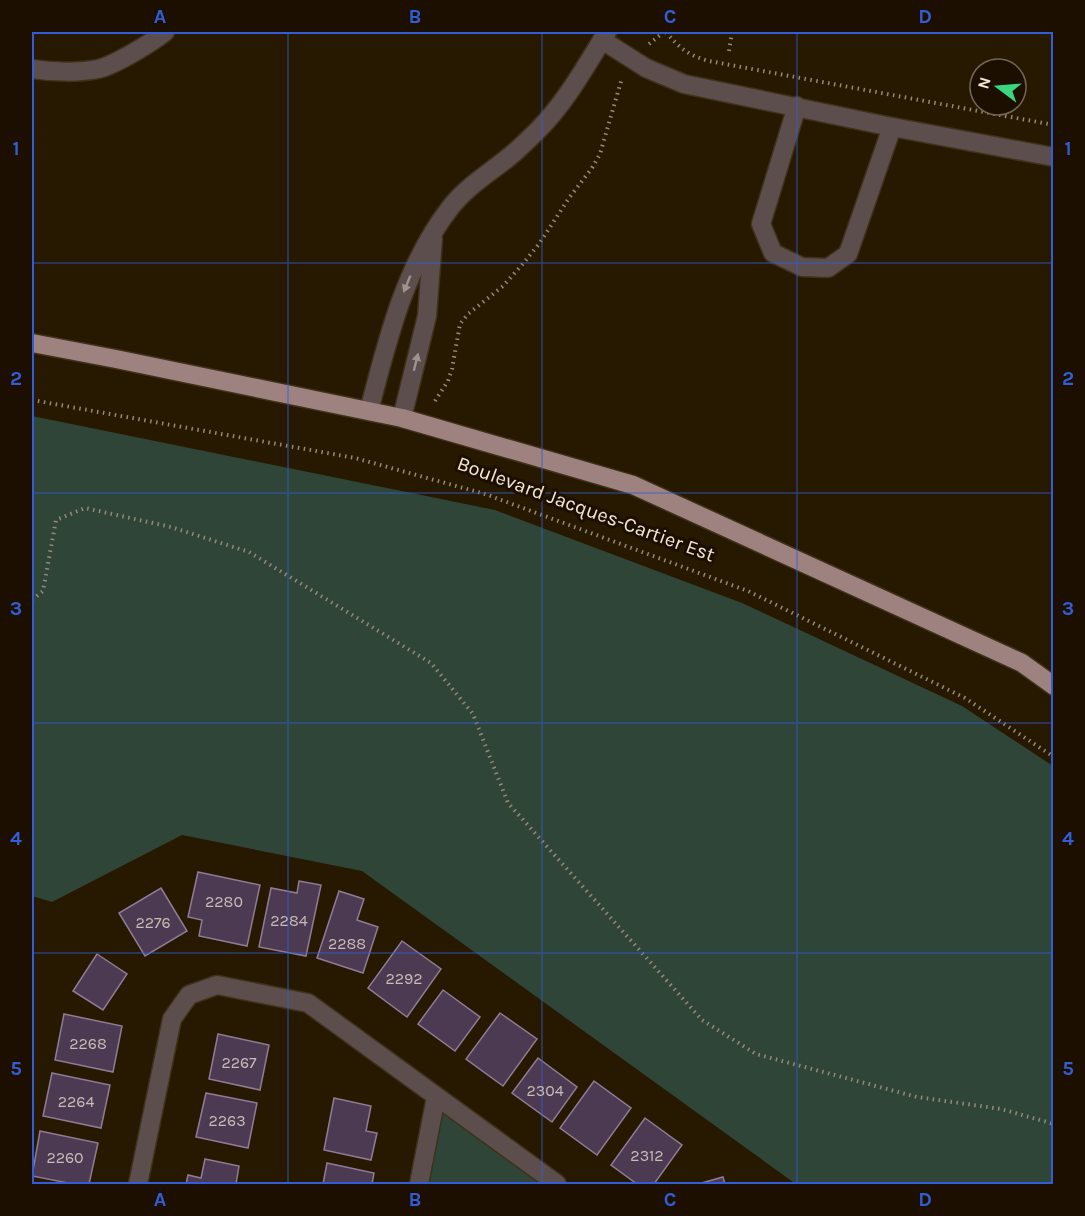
<svg xmlns="http://www.w3.org/2000/svg" width="1085" height="1216" viewBox="0 0 1085 1216" font-family="Karla,sans-serif">
<style>
.green{fill:#2f4538}
.building{fill:#4c3a52;stroke:#8f7b96;stroke-width:1.5}
.lines{fill:none;stroke-linecap:round;stroke-linejoin:round}
.minor-casing{stroke:#3f311a;stroke-width:21}
.major-casing{stroke:#3f311a;stroke-width:21}
.path{stroke:#968976;stroke-width:4;stroke-dasharray:1.5 4.5;stroke-linecap:butt}
.minor{stroke:#5c4e4d;stroke-width:18}
.major{stroke:#9e8280;stroke-width:18}
.oneway{fill:#a0938c}
.grid{fill:none;stroke:#325dd8;stroke-width:1.5;stroke-opacity:0.55}
.labels{text-anchor:middle;dominant-baseline:central;stroke-width:6;stroke-linejoin:round;paint-order:stroke}
.number-label{font-size:16px;fill:#c8bcb6}
.street-label{font-size:20px;fill:#f2e7d8;stroke:#1d0f00}
.neatline{fill:none;stroke:#325dd8;stroke-width:2}
.grid-label{font-size:20px;text-anchor:middle;font-weight:bold;fill:#325dd8}
</style>
<rect width="100%" height="100%" fill="#271800"/>
<!-- green -->
<g class="green">
<path d="M32,416l463,94 247,93 220,103 91,60v418h-260v-2l-431,-311 -180,-36 -130,67 -20,-6z"/>
<path d="M436,1097l121,87h-138z"/>
</g>
<!-- building -->
<g class="building">
<path d="M198,872l62,13 -13,61 -48,-10 3,-16 -14,-3z"/>
<path d="M299,881l22,4 -15,71 -47,-9 12,-59 26,5z"/>
<path d="M161,888l26,43 -42,25 -26,-43z"/>
<path d="M339,891l25,8 -7,21 21,7 -15,46 -46,-15z"/>
<path d="M402,941l39,28 -34,48 -39,-29z"/>
<path d="M97,954l30,20 -24,36 -30,-19z"/>
<path d="M443,990l37,27 -25,34 -37,-27z"/>
<path d="M500,1013l37,26 -34,47 -37,-27z"/>
<path d="M64,1014l58,12 -9,46 -58,-12z"/>
<path d="M218,1034l51,11 -9,45 -51,-11z"/>
<path d="M538,1058l39,29 -25,35 -40,-29z"/>
<path d="M52,1073l58,12 -9,43 -58,-12z"/>
<path d="M594,1081l37,27 -34,47 -37,-27z"/>
<path d="M206,1093l51,10 -9,45 -52,-11z"/>
<path d="M334,1098l37,8 -5,25 11,2 -6,27 -47,-10z"/>
<path d="M645,1118l37,27 -28,39h-17l-26,-19z"/>
<path d="M40,1131l58,12 -9,41h-16l-41,-8z"/>
<path d="M205,1159l34,7 -3,18h-50l2,-9 13,3z"/>
<path d="M327,1163l47,10 -2,11h-49z"/>
<path d="M723,1177l2,7h-27z"/>
</g>
<g class="lines">
<!-- minor casing -->
<g class="minor-casing">
<g id="minor">
<path d="M602,40l44,28 38,16 208,43 162,30"/>
<path d="M32,69c19,3 47,4 66,0 17,-4 53,-26 67,-37"/>
<path d="M797,106l-36,118 12,29 29,14 26,1 20,-14 44,-127"/>
<path d="M369,411c18,-70 36,-145 81,-203 16,-21 38,-34 59,-51 10,-8 20,-18 30,-28 27,-27 48,-65 68,-97"/>
<path d="M402,418l25,-102 6,-77"/>
<path d="M138,1184l34,-165 17,-24 28,-10 91,18 249,181"/>
<path d="M419,1184l17,-87"/>
</g>
</g>
<!-- major casing -->
<g class="major-casing">
<path id="major" d="M32,343l84,16 286,59 231,67 389,178 32,23"/>
</g>
<!-- path -->
<g class="path">
<path d="M666,32c12,15 23,24 43,29l345,64"/>
<path d="M649,44l15,-12"/>
<path d="M729,51l3,-19"/>
<path d="M32,400l323,58 130,36 263,97 217,107 89,59"/>
<path d="M435,401l13,-20 4,-12 8,-45 8,-10 35,-28 18,-20 18,-22 30,-46 23,-30 8,-14 22,-76"/>
<path d="M32,600l11,-9 13,-71 29,-12 86,19 78,25 182,111 42,51 35,89 194,217 54,34 161,43 84,12 53,15"/>
</g>
<!-- minor -->
<use href="#minor" class="minor"/>
<!-- major -->
<use href="#major" class="major"/>
</g>
<!-- one-way arrows -->
<defs><path id="oneway-solid" d="M-6-.8H1V-3.2L6.5 0L1 3.2V.8H-6Z" transform="scale(1.5)"/></defs>
<g class="oneway">
<use href="#oneway-solid" transform="translate(407 284) rotate(112)"/>
<use href="#oneway-solid" transform="translate(416 362) rotate(-76)"/>
</g>
<!-- grid -->
<path class="grid" d="M288,32v1152M542,32v1152M797,32v1152M32,263h1022M32,493h1022M32,723h1022M32,953h1022"/>
<g class="labels">
<!-- number labels -->
<g class="number-label">
<text x="224" y="901">2280</text>
<text x="289" y="920">2284</text>
<text x="153" y="922">2276</text>
<text x="347" y="943">2288</text>
<text x="404" y="978">2292</text>
<text x="88" y="1043">2268</text>
<text x="239" y="1062">2267</text>
<text x="545" y="1090">2304</text>
<text x="76" y="1101">2264</text>
<text x="227" y="1120">2263</text>
<text x="647" y="1155">2312</text>
<text x="65" y="1157">2260</text>
</g>
<!-- street labels -->
<g class="street-label">
<text transform="translate(586 509) rotate(20)">Boulevard Jacques-Cartier Est</text>
</g>
</g>
<!-- border -->
<rect width="1085" height="1216" fill="none" stroke="#1d0f00" stroke-width="66"/>
<!-- north arrow -->
<g transform="translate(998 87) rotate(286)"><circle r="28" fill="#1d0f00" stroke="#726556" stroke-width="1.5"/>
<path d="M0-4.5L10 22L0 15L-10 22Z" fill="#3ad77f"/>
<text y="-9" font-size="16" font-weight="bold" text-anchor="middle" fill="#f2e7d8">N</text>
</g>
<rect x="33" y="33" width="1019" height="1150" class="neatline"/>
<g class="grid-label">
<text x="160" y="23">A</text>
<text x="415" y="23">B</text>
<text x="670" y="23">C</text>
<text x="925" y="23">D</text>
<text x="16" y="155">1</text>
<text x="1068" y="155">1</text>
<text x="16" y="385">2</text>
<text x="1068" y="385">2</text>
<text x="16" y="615">3</text>
<text x="1068" y="615">3</text>
<text x="16" y="845">4</text>
<text x="1068" y="845">4</text>
<text x="16" y="1075">5</text>
<text x="1068" y="1075">5</text>
<text x="160" y="1206">A</text>
<text x="415" y="1206">B</text>
<text x="670" y="1206">C</text>
<text x="925" y="1206">D</text>
</g>
</svg>
